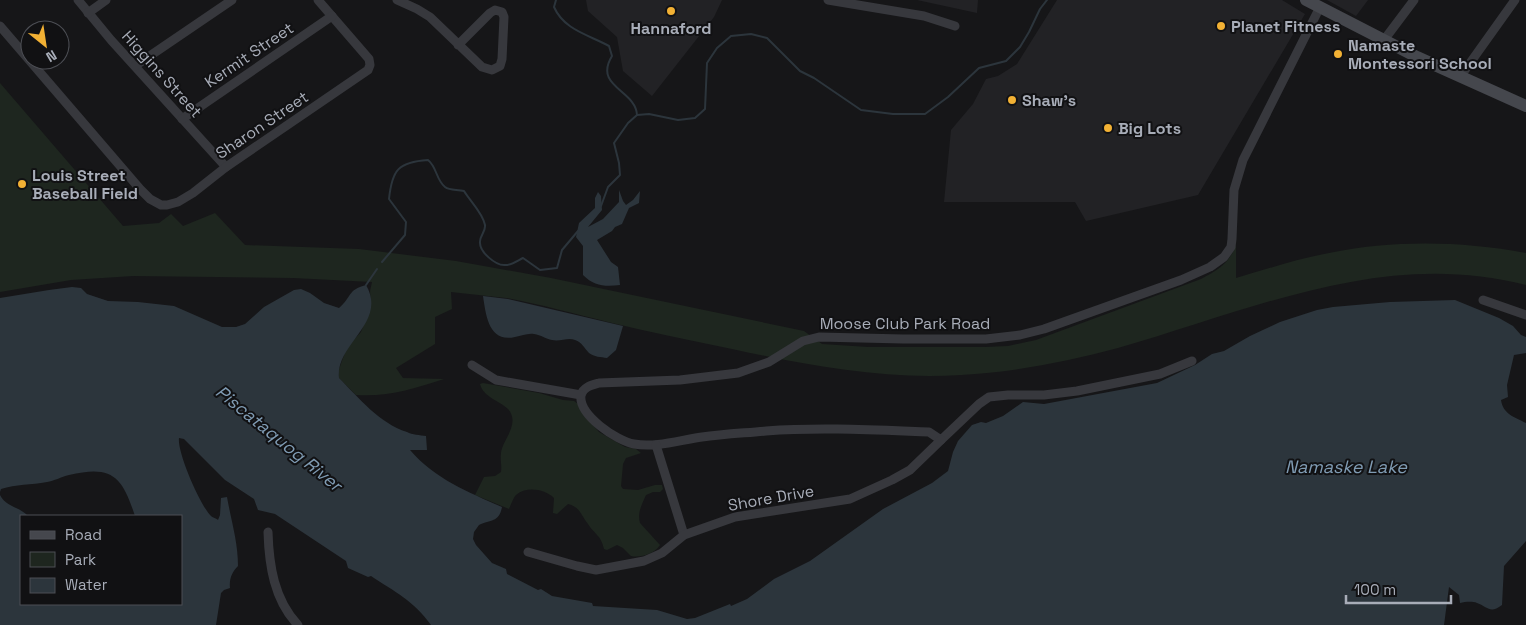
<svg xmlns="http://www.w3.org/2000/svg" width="1526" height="625" viewBox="0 0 1526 625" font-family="'Space Grotesk',sans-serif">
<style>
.built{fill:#222225}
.green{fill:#1e261f}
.water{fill:#2c353c}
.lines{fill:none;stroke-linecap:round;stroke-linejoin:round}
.stream{stroke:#2c353c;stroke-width:2}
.street{stroke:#37383d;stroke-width:9}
.secondary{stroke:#45474d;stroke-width:12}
.poi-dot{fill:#f2b134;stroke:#111113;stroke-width:2}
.labels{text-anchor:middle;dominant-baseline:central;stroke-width:4;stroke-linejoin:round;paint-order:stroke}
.poi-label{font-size:16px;font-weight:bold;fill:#a8adb8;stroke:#111113;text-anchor:start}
.street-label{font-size:16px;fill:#a8adb8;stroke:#111113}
.water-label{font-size:18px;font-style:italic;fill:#7f9bb3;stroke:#111113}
</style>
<rect width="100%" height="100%" fill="#161618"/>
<!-- built -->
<g class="built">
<path d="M586,0h136l-8,17 -62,79 -29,-25 -6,-34 -29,-26z"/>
<path d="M917,0h61l-1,13z"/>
<path d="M1057,0h225l23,14 -107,181 -112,26 -11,-19h-131l7,-72 22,-26 13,-25 12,-3 19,-12z"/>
<path d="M1327,0h41l-12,16z"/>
</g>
<!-- green -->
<g class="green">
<path d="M0,83l123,143 36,-3 12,-9 12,12 32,-13 30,32 114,4 97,12 95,17 253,53 18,13 46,3h117l23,-1 28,-6 165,-61c17,-9 29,-16 35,-35v34c31,-9 61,-19 93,-25 65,-13 131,-12 197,0v32c-142,-37 -274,25 -408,63 -52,14 -104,24 -157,27 -78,5 -154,-10 -229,-26 -42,-9 -83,-17 -124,-27 -34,-8 -68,-18 -102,-24 -18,-2 -37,-4 -55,-6l1,17 -17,8v27l-39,24 7,10 41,1c-31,10 -55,18 -88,16l-17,-17 -1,-6 9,-25 14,-15 10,-27 -1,-14 2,-9 -79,-4 -160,-2 -62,4 -71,12z"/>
<path d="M483,383l56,10 24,7 11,1 6,4 4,10 15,17 26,15 11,2 5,4 -15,5 -3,6 -2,22 2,3 15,1 17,-5h7l1,4 -3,3h-7l-7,3c-4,9 -9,18 -6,28l20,22c-6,9 -19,13 -29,11l-8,-8 -6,-3 -10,5 -3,-1c-3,-14 -9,-14 -16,-25 -7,-9 -8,-17 -20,-20l-11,10 -4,-1 1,-15c-9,-9 -28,-12 -38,-3 -3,3 -5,10 -7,14l-34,-14 9,-18 11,-1 6,-4c1,-7 -1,-12 0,-19 1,-13 20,-29 7,-44 -8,-8 -25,-12 -28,-25z"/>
</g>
<!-- water -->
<g class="water">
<path d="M619,190l4,11 3,4 7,-5 7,-9 -1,12 -10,5 -7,16 -7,3 -3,4 -15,9 14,22 7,5 2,18c-15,2 -26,1 -37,-10v-29l-7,-9 3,-14 16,-15v-10l3,-6 3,4 1,14 -14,17 15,-8 16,-17z"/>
<path d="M366,285c22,38 -31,59 -27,93 20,20 40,45 68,54 5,3 13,3 19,4l1,14h-17c25,29 58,42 92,57 -3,16 -11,12 -23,18l-5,7 -1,7 3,6 16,18 14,6 1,5 31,16 3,-1 11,7 40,7 1,3 64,4 30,9 8,-1 35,-14 1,2 16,-7 27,-20 36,-18 73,-52 49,-26 16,-12 5,-19 5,-11 14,-16 9,-3 5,1 17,-7 20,-14 21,2 113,-21 38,-18 17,-11 12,-3 26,-15 30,-14 37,-12 16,-3 57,-5 65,-2 44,18 14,8 8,9 5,2v16l-12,2 -7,30 1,12 -7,3c2,14 13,17 25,23v118l-22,25 -2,39c-12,9 -14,2 -25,-2 -5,-2 -12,-1 -17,0l-1,-8 -10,-8 -5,38h-1013c-17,-24 -36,-33 -60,-49l-3,1 -20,-9 -2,-7 -71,-47 -17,-4 -4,-11 -29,-19 -41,-41 -5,-1c-2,14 21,67 32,78 1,1 6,3 7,4l2,-5 1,-17 6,-1c4,23 11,45 11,69 -6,6 -9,13 -8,22l-6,2 -3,3 -5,32h-216v-130c6,12 20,12 28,21h-7v88h160v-88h-46c-13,-40 -23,-51 -66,-41 -8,2 -15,6 -22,7 -16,3 -31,2 -46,7l-1,3v-194l49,-8 23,-3 9,1 6,6 21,7 30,1 36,4 48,21h14l9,-3 19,-17 30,-17 7,-1 9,4 14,10 15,5c13,-11 8,-18 27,-23z"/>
<path d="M483,296l25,3 115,27 -7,24 -9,8c-6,-1 -13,-1 -18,-5 -5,-5 -7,-11 -14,-13 -7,-3 -15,2 -23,0 -6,-1 -11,-5 -18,-6 -7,-1 -12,2 -19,3 -26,6 -29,-21 -32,-41z"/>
</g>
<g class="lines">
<!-- stream -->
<g class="stream">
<path d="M556,0l-2,7c10,23 35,28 55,39l3,10c-19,31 24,34 25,59"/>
<path d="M601,206l7,-19 12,-12 -1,-12 -5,-20 14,-20 9,-8 12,-1 29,6 17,-2 10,-9 2,-46 10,-15 14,-12 20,-2 16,4 33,33 14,7 47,32 32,4h32l23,-17 31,-29 27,-7 14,-14 9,-15 11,-23 7,-9"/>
<path d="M382,262l23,-27 1,-13 -17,-23c3,-29 9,-37 39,-39 9,7 8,20 17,27 5,4 13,2 19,4 6,10 19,22 21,34 1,7 -6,11 -5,18 0,9 15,22 24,22 6,1 13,-4 19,-7l17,12 17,-2 5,-18 16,-19"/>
<path d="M366,285l11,-16"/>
</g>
<!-- street -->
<g class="street">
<path d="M78,0l33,40 115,127"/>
<path d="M397,0l20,9 13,8 52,50 10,3 8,-4 2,-7 2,-42 -2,-5 -7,-2 -5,3 -32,32"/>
<path d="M828,0l96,16 31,10"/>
<path d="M88,13l18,-13"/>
<path d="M0,26l140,163 10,10 11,6h6l11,-3 15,-9 33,-26 142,-97 2,-5 -1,-6 -51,-59"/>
<path d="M1384,40l30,-40"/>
<path d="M135,66l97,-66"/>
<path d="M1460,77l55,-77"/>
<path d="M182,119l150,-103"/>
<path d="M1483,300l43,15"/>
<path d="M1192,361l-32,13 -83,17 -33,4h-36l-19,2 -10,7 -38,36 -12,-8c-54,-2 -109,-5 -163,-1 -21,2 -43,3 -64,6 -22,3 -46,11 -68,7 -17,-3 -56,-29 -53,-49 2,-8 11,-10 18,-12l81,-3 58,-7 31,-11 34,-21 16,-4 84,2h83l34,-4 24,-6 137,-49 29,-13 14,-10 7,-10 1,-8 2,-49 9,-30 77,-153"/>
<path d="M472,365l24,15 85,15"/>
<path d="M656,445l28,90"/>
<path d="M268,532c1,33 6,68 30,93"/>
<path d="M528,552l49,14 19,4 48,-9 18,-8 22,-18 51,-18 115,-18 42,-19 18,-10 31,-30"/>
</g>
<!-- secondary -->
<path class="secondary" d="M1306,0l111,57 109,49"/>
</g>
<!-- markers -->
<g class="poi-dot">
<circle cx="671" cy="11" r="5"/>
<circle cx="1221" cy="26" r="5"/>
<circle cx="1338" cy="54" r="5"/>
<circle cx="1012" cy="100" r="5"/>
<circle cx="1108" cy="128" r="5"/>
<circle cx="22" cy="184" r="5"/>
</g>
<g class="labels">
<!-- poi labels -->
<g class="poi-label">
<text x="1231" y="26">Planet Fitness</text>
<text x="671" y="28" text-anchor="middle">Hannaford</text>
<text x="1348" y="45">Namaste<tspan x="1348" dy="18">Montessori School</tspan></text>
<text x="1022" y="100">Shaw's</text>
<text x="1118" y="128">Big Lots</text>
<text x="32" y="175">Louis Street<tspan x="32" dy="18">Baseball Field</tspan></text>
</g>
<!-- street labels -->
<g class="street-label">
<text transform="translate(249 55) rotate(-34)">Kermit Street</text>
<text transform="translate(162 74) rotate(48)">Higgins Street</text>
<text transform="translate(262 125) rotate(-34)">Sharon Street</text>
<text x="905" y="323">Moose Club Park Road</text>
<text transform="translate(771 498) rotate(-10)">Shore Drive</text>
</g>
<!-- water labels -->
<g class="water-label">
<text transform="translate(279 438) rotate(39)">Piscataquog River</text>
<text x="1346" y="466">Namaske Lake</text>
</g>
</g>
<!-- legend -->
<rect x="20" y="515" width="162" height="90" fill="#111113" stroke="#4d4f55"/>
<rect x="30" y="531" width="25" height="8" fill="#45474d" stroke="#4d4f55"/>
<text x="65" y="540" font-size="15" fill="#a8adb8">Road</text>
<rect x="30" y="552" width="25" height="15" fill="#1e261f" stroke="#4d4f55"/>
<text x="65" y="565" font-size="15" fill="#a8adb8">Park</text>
<rect x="30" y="578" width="25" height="15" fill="#2c353c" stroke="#4d4f55"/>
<text x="65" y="590" font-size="15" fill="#a8adb8">Water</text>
<!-- north arrow -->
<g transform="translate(45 45) rotate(150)"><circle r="24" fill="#111113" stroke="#4d4f55"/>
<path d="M0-4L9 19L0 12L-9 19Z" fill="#f2b134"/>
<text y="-8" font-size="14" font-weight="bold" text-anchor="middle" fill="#a8adb8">N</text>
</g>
<!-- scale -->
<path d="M1346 595v8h105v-8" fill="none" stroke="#a8adb8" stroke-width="2.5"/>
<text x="1354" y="595" font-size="15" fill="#a8adb8" stroke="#111113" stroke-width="4" paint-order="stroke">100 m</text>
</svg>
